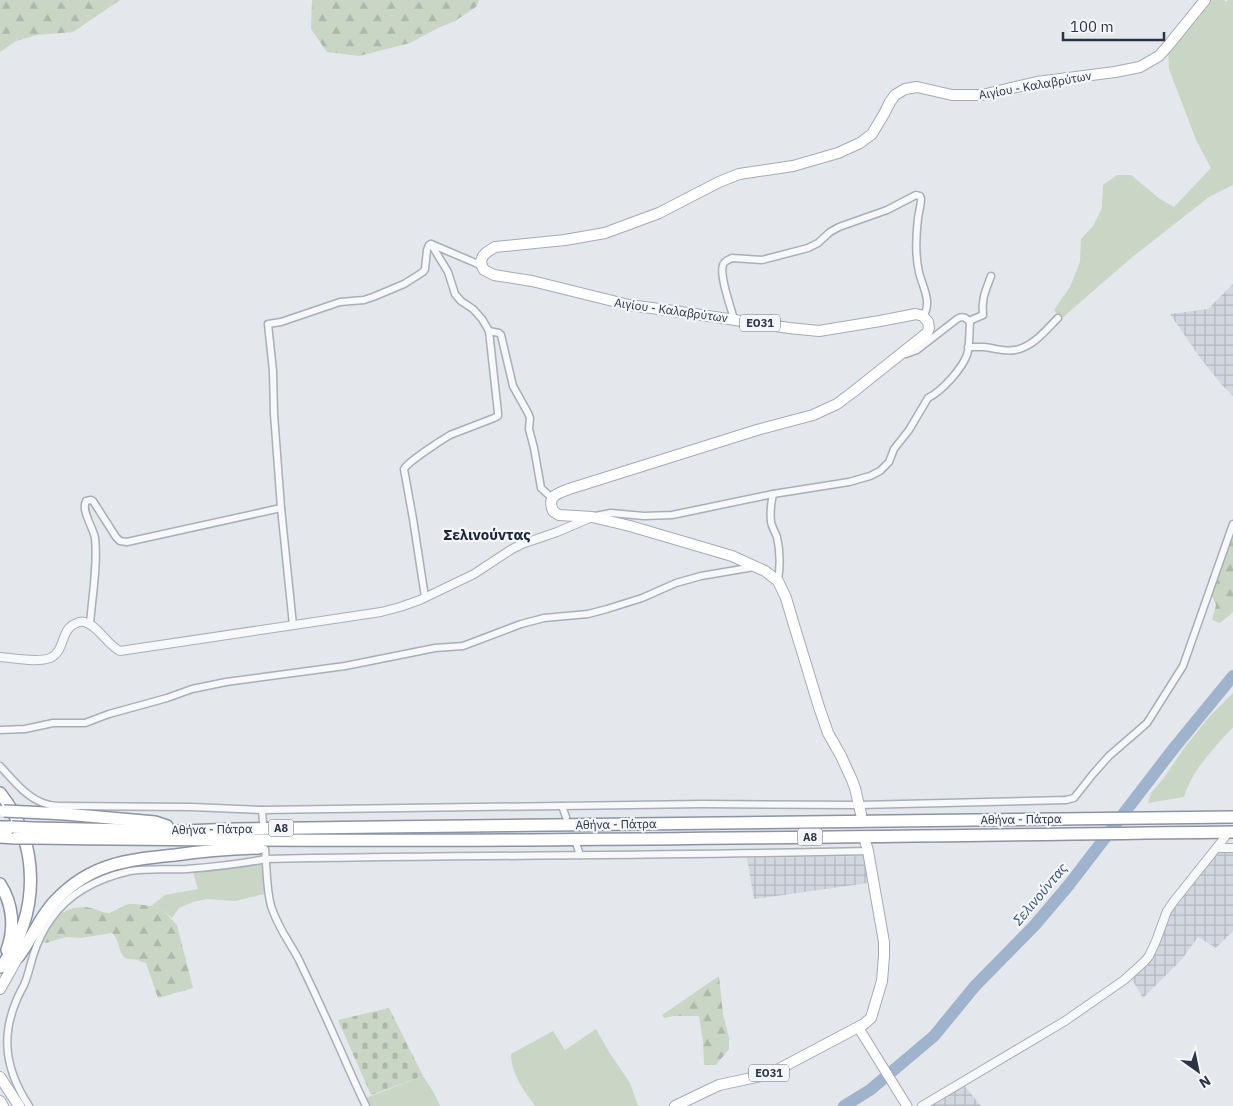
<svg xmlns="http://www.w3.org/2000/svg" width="1233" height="1106" viewBox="0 0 1233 1106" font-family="'IBM Plex Sans',sans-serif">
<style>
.industrial{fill:url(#industrial-grid)}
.green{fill:#c9d6c5}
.forest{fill:url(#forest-firs)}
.cemetery{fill:url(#cemetery-stones)}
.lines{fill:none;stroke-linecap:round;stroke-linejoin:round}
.river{stroke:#9fb4cc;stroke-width:12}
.minor-casing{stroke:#a9aeb7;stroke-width:9}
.tertiary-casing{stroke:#a9aeb7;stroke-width:10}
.secondary-casing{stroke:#a9aeb7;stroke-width:11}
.primary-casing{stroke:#a3abb8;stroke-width:12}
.motorway-casing{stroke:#8b94a3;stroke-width:14}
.minor{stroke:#f7f8fa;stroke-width:6}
.tertiary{stroke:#f7f8fa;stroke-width:8}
.secondary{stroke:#fff;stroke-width:9}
.primary{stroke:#fff;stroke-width:10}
.motorway{stroke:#fff;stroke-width:11}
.motorway-bridge-casing{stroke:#8b94a3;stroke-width:14;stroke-linecap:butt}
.motorway-bridge{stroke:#fff;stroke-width:11}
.labels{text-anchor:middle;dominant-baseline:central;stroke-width:4.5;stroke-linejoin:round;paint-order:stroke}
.shield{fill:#f4f6f9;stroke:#676e7b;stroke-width:1}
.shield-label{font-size:11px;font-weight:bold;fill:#2b3445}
.street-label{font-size:12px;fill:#2b3445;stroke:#f4f6f9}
.water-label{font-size:14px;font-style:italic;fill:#34527a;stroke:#f4f6f9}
.quarter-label{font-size:15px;font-weight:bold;fill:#1d2536;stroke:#f4f6f9}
</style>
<defs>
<pattern id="industrial-grid" width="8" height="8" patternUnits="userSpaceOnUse" patternTransform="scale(1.25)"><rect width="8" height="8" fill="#d2d6de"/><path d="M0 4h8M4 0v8" fill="none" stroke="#b4b8c0"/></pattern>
<pattern id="forest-firs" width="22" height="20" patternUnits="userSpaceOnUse" patternTransform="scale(1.25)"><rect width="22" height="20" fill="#c9d6c5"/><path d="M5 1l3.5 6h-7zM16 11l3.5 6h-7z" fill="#adb8ab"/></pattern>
<pattern id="cemetery-stones" width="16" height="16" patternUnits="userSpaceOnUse" patternTransform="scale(1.25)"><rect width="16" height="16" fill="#c9d6c5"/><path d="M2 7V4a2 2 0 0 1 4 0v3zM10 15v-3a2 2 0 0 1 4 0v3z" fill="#adb8ab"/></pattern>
</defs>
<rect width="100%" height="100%" fill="#e4e7ec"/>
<!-- industrial -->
<g class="industrial">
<path d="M1233,284v112l-10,-10 -22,-27 -31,-45 38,-5z"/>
<path d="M1217,852h16v79l-17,17 -18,-11 -16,22 -39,39 -12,-20 22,-22 16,-45z"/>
<path d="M863,856l5,27 -114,16 -7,-41z"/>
<path d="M964,1085l17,21h-52z"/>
</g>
<!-- green -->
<g class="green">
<path d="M1210,0h14l2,2 2,-2h5v185l-24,12 -78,61 -70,61 -7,-9 16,-23 10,-25 1,-23 12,-13 9,-18 1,-23 14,-10h14l29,24 14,8 37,-39 -15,-28 -27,-71 -1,-19z"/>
<path d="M1233,693v34c-19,21 -41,43 -49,70l-36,6 3,-10 12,-14 22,-32 24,-30z"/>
<path d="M264,862l-1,18 2,14 -30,7 -28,-2 -14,3 -14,6 -7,10 -8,-7 -13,-5 14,-11 33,-6 -5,-17z"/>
<path d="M596,1029l13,23 21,31 8,23h-103c-11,-16 -24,-32 -24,-52l42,-23 12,19z"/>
<path d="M423,1076l11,17 6,13h-69l-5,-8z"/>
</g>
<!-- forest -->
<g class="forest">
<path d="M0,0h120l-47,32 -36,3 -21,6 -16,11z"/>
<path d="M312,0h167l-3,7 -21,14 -17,7 -28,15 -51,13 -32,-4 -16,-23z"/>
<path d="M1233,531v81l-13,11 -8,-3 4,-15 -5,-12z"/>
<path d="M128,904h8l15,2 13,5 13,14 16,63 -35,10 -12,-35c-3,-1 -6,-2 -8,-3 -5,-1 -9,0 -13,-2 -7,-5 -5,-19 -13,-25l-31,5 -15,-1 -20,6 -3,-1c5,-23 25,-39 48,-34 6,1 14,6 19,5 5,-2 12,-7 18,-9z"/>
<path d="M719,976l4,38 6,24v11l-13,16h-12l-1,-24 -4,-25h-25l-10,2 -2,-3z"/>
</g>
<!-- cemetery -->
<path class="cemetery" d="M389,1008l34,68 -52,19 -33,-75z"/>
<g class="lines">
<!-- river -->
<path class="river" d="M844,1106l26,-16 64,-54 41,-50 59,-60 34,-40 106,-138 59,-72"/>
<!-- minor casing -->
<g class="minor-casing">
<g id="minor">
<path d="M734,319c-3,-11 -15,-44 -11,-54 1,-4 5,-5 9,-7l30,2 46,-12 10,-5 12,-11 9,-5 48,-17 29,-15 4,1 1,3c0,6 -2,12 -3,19 -2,17 -3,37 1,54 3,14 14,31 4,44"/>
<path d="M969,321l14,-6c-2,-16 3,-25 8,-39"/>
<path d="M489,331l10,2 2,2 12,51 15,27 2,5 -1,11 5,19 7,40 11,10"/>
<path d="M968,347c5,0 11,0 16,0 10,1 20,5 31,3 18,-3 31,-20 43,-32"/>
<path d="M773,494c-2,9 -3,19 -2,28 1,5 4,10 6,15 3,13 3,31 1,44"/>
<path d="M595,516l16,-3 33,3 28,-1 101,-21 76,-12 21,-6 10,-5 9,-9 5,-13 15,-19 19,-32c14,-7 33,-28 39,-43 3,-10 2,-22 3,-32 -3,-6 -8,-7 -13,-4l-40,31 -11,4"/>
<path d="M425,597l-12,-78 -9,-50c5,-8 36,-28 46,-34l44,-17 4,-2v-3l-9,-82 -7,-12 -9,-10 -12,-8 -6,-7 -7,-22 -17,-28"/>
<path d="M90,624c2,-27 8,-59 5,-86 -2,-11 -14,-27 -9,-37l5,-1 2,1 23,36 4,4 7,1 154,-34"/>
<path d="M293,625l-12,-117 -7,-94 -1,-43 -5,-47 13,-2 59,-20 24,-2 9,-3 31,-13 19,-12 2,-3 2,-19 2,-5 2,-1 40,17 11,5"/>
<path d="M0,730l25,-1 28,-6h32l24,-9 58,-16 25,-9 34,-7 119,-16 90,-18 28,-2 58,-22 23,-6 44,-4 19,-5 35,-11 34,-15 25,-7 53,-9"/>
<path d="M0,766c13,14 25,30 43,37 5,2 11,3 16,3l133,1 70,3 439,-6 158,1 207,-5 8,-2 19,-24 16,-18 38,-33 36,-57 50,-142"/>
<path d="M562,806l4,11"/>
<path d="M262,810l1,13"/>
<path d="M576,843l4,12"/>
<path d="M265,849c2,19 1,38 6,57 7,22 18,35 28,54 13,27 25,53 37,80 10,22 19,44 30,66"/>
<path d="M29,1106c-27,-41 -29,-78 -5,-121 4,-9 6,-19 9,-29 4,-13 10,-26 18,-37 18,-26 48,-41 79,-48 19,-3 38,-1 57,-2 26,-2 53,-5 79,-10 201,-4 401,-3 602,-8"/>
</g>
</g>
<!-- tertiary casing -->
<g class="tertiary-casing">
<g id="tertiary">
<path d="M0,657c14,1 38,6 50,1 16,-7 10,-30 27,-35 1,-1 6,-2 7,-1 13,2 23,23 36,29l261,-39 19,-5 20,-7 54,-26 38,-25 10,-5 35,-12 33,-14"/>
<path d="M1217,848h16"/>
<path d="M922,1106l143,-85 59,-41 20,-18 5,-6 7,-15 11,-30 7,-10 51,-64"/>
</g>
</g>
<!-- secondary casing -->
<g class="secondary-casing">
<path id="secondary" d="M858,1027l49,79"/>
</g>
<!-- primary casing -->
<g class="primary-casing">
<g id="primary">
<path d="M861,814l-6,-26 -3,-8 -11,-24 -13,-23 -9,-26 -25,-82 -8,-27 -8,-17 -13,-10 -33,-15 -102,-30 -38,-9 -33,-2 -6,-4c-6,-15 3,-17 16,-22l188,-59 56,-15 24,-11 16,-12 74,-59 2,-5 -1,-6 -5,-6 -7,-2 -36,7 -61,10 -30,-3 -115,-17 -45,-6 -97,-24 -38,-6 -10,-5 -2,-4 -1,-5 2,-5 4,-4 8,-5 70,-7 40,-7 54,-20 60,-31 20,-8 54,-8 45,-13 22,-10 12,-9 12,-20 6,-12 5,-7 10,-6 12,-2 35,8h30l55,-13 78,-10 25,-5 19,-11 8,-9 38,-47"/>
<path d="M0,989l18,-32"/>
<path d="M0,1077l19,29"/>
<path d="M0,1101l3,5"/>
<path d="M675,1106l44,-21 47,-10 11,-5 87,-46 7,-6 11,-37 2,-25v-14l-16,-91 -3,-11"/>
</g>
</g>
<!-- motorway casing -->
<g class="motorway-casing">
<g id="motorway">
<path d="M0,793c41,52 40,121 1,174"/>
<path d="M26,812l39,2 90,8 12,4"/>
<path d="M0,827h12"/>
<path d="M33,828l150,3 53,-2 143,-2 854,-10"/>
<path d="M0,837l16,1"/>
<path d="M36,838c399,6 798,-1 1197,-6"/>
<path d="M0,884c13,20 15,44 7,66"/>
<path d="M18,957c14,-18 22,-41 38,-57 35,-37 71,-40 119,-45 28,-4 55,-6 84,-7"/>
</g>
</g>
<!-- minor -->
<use href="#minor" class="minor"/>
<!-- tertiary -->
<use href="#tertiary" class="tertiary"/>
<!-- secondary -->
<use href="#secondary" class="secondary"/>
<!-- primary -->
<use href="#primary" class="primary"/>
<!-- motorway -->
<use href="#motorway" class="motorway"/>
<!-- motorway-bridge casing -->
<g class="motorway-bridge-casing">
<g id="motorway-bridge">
<path d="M4,811l22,1"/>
<path d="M12,827l21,1"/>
<path d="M16,838h20"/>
</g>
</g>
<!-- motorway-bridge -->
<use href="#motorway-bridge" class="motorway-bridge"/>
</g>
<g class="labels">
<!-- shield labels -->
<g class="shield">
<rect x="740" y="314.5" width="40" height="17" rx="4"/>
<rect x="268.5" y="819.5" width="25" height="17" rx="4"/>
<rect x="797.5" y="828.5" width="25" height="17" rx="4"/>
<rect x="749" y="1064.5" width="40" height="17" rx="4"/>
</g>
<g class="shield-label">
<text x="760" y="323">ΕΟ31</text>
<text x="281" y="828">Α8</text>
<text x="810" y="837">Α8</text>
<text x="769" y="1073">ΕΟ31</text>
</g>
<!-- street labels -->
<g class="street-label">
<text transform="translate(1035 85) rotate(-10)">Αιγίου - Καλαβρύτων</text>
<text transform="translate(671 310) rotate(8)">Αιγίου - Καλαβρύτων</text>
<text transform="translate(1021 819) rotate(-1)">Αθήνα - Πάτρα</text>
<text transform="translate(616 824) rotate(-1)">Αθήνα - Πάτρα</text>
<text transform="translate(212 829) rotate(-1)">Αθήνα - Πάτρα</text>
</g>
<!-- water labels -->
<g class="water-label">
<text transform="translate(1040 894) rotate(-50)">Σελινούντας</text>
</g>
<!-- quarter labels -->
<g class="quarter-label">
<text x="487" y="534">Σελινούντας</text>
</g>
</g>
<!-- north arrow -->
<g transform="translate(1198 1071) rotate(147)" stroke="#f4f6f9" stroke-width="4" paint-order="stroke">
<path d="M0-4L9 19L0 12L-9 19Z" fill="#2b3445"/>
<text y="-8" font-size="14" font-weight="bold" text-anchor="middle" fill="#2b3445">N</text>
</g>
<!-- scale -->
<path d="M1063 32v8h101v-8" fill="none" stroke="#2b3445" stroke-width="2.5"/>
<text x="1070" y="32" font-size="15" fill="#2b3445" stroke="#f4f6f9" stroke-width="4" paint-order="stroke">100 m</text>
</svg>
